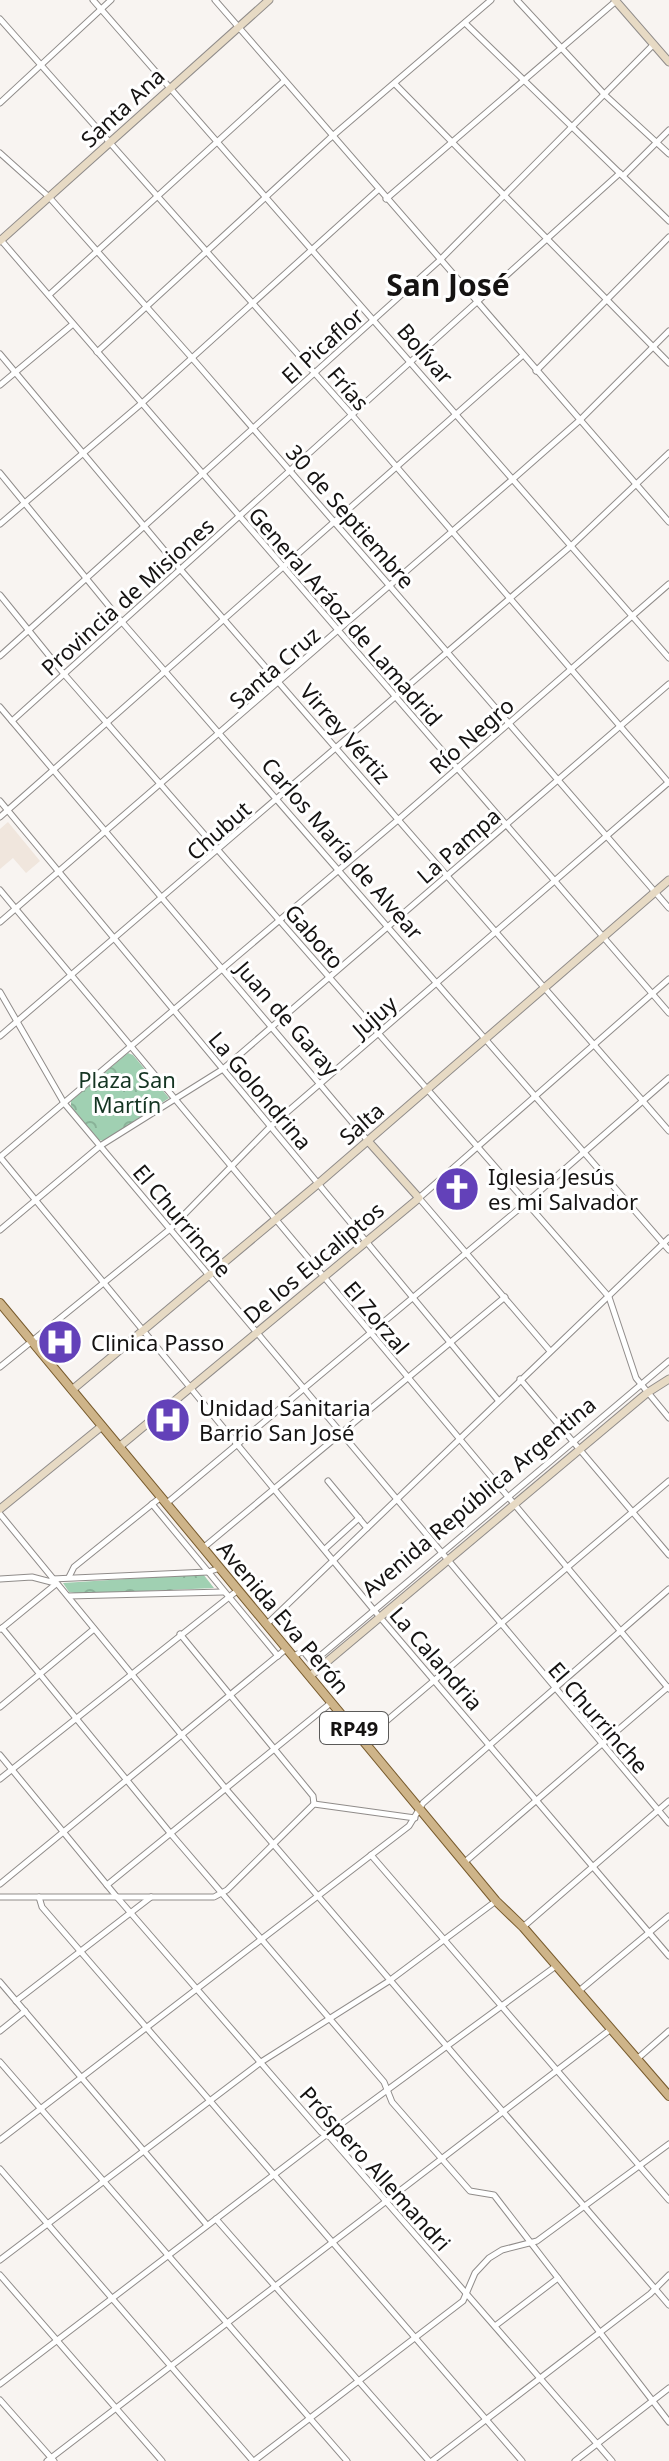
<svg xmlns="http://www.w3.org/2000/svg" width="669" height="2461" viewBox="0 0 669 2461" font-family="'Noto Sans',sans-serif">
<style>
.built{fill:#f0e6dd}
.park{fill:url(#park-crowns)}
.lines{fill:none;stroke-linecap:round;stroke-linejoin:round}
.street-casing{stroke:#908c8a;stroke-width:7}
.secondary-casing{stroke:#908c8a;stroke-width:9}
.primary-casing{stroke:#785b2d;stroke-width:10}
.street{stroke:#fff;stroke-width:5}
.secondary{stroke:#e7dac4;stroke-width:7}
.primary{stroke:#ceb489;stroke-width:8}
.labels{text-anchor:middle;dominant-baseline:central;stroke-width:6;stroke-linejoin:round;paint-order:stroke}
.shield{fill:#fff;stroke:#5b5a59;stroke-width:2}
.shield-label{font-size:20px;font-weight:bold;fill:#151312}
.street-label{font-size:22px;fill:#151312;stroke:#fff}
.park-label{font-size:22px;fill:#153523;stroke:#fff}
.poi-label{font-size:22px;fill:#151312;stroke:#fff;text-anchor:start}
.district-label{font-size:30px;font-weight:bold;fill:#151312;stroke:#fff}
</style>
<defs>
<pattern id="park-crowns" width="20" height="18" patternUnits="userSpaceOnUse" patternTransform="scale(2)"><rect width="20" height="18" fill="#a0d0b2"/><path d="M2 6a3 3 0 1 1 6 0M12 15a3 3 0 1 1 6 0" fill="none" stroke="#89b298"/></pattern>
</defs>
<rect width="100%" height="100%" fill="#f8f4f1"/>
<!-- built -->
<path class="built" d="M8,822l32,39 -14,12 -13,-15 -13,11v-40z"/>
<!-- park -->
<g class="park">
<path d="M128,1053l5,2 36,43 -65,43 -5,-1 -28,-33v-6z"/>
<path d="M203,1574l11,14 -133,6 -12,-2 -6,-9z"/>
</g>
<g class="lines">
<!-- street casing -->
<g class="street-casing">
<g id="street">
<path d="M93,0l576,658"/>
<path d="M215,0l454,522"/>
<path d="M517,0l88,95 64,59"/>
<path d="M0,19l351,395 318,369"/>
<path d="M465,23l204,198"/>
<path d="M395,84l274,279"/>
<path d="M0,103l111,-103"/>
<path d="M0,153l49,44 143,161 477,550"/>
<path d="M623,176l46,-46"/>
<path d="M386,199l230,-198"/>
<path d="M0,239l669,774"/>
<path d="M49,295l235,-214"/>
<path d="M97,352l232,-213 162,-139"/>
<path d="M0,354l180,215 489,562"/>
<path d="M536,371l133,-134"/>
<path d="M0,385l73,-61"/>
<path d="M0,473l122,149 547,628"/>
<path d="M0,524l142,-121 236,-213"/>
<path d="M0,595l64,79 545,623 27,81 33,40"/>
<path d="M0,656l440,-396 213,-215"/>
<path d="M0,707l368,434"/>
<path d="M12,721l608,-548"/>
<path d="M0,801l498,599"/>
<path d="M0,817l522,-461"/>
<path d="M0,890l669,799"/>
<path d="M0,922l514,-444 66,-58 89,-89"/>
<path d="M0,992l64,111 605,720"/>
<path d="M0,1036l572,-491 97,-92"/>
<path d="M0,1157l373,452 296,347"/>
<path d="M0,1157l399,-338 270,-235"/>
<path d="M0,1230l100,-84 123,-77 446,-385"/>
<path d="M550,1351l-131,-153 250,-219"/>
<path d="M0,1367l170,-138 101,-103 398,-344"/>
<path d="M520,1379l149,176"/>
<path d="M328,1481l39,47"/>
<path d="M167,1503l359,-300 143,-125"/>
<path d="M152,1504l126,152"/>
<path d="M0,1514l226,275 443,516"/>
<path d="M203,1548l302,-251"/>
<path d="M325,1549l34,-31"/>
<path d="M69,1577l5,-10 87,-70"/>
<path d="M0,1579l32,-2 23,6"/>
<path d="M52,1579l156,-7 12,-4"/>
<path d="M69,1596l154,-4"/>
<path d="M267,1624l402,-386"/>
<path d="M2,1628l169,206 213,248 8,20 78,89 24,4 175,227"/>
<path d="M1,1629l55,-45"/>
<path d="M180,1634l133,162 1,8"/>
<path d="M294,1656l9,-5 15,18"/>
<path d="M313,1662l356,-301"/>
<path d="M0,1707l94,-78"/>
<path d="M364,1740l305,-259"/>
<path d="M0,1755l116,141 205,236 9,5 282,324"/>
<path d="M0,1779l238,-189"/>
<path d="M371,1855l298,345"/>
<path d="M466,1861l202,-174"/>
<path d="M0,1884l286,-235"/>
<path d="M107,1885l225,-183"/>
<path d="M0,1897h214l13,-7 87,-86 101,14"/>
<path d="M39,1897l3,10 480,554"/>
<path d="M523,1927l146,-126"/>
<path d="M0,1982l207,243"/>
<path d="M579,1991l90,-75"/>
<path d="M16,2001l135,-104"/>
<path d="M0,2031l25,-20"/>
<path d="M637,2059l32,-28"/>
<path d="M0,2062l347,399"/>
<path d="M0,2140l409,-314 14,-23 246,-214"/>
<path d="M0,2169l253,292"/>
<path d="M216,2219l213,242"/>
<path d="M0,2260l261,-198 128,-81 107,-80"/>
<path d="M0,2275l162,186"/>
<path d="M495,2326l63,-48"/>
<path d="M0,2384l326,-249 230,-169"/>
<path d="M0,2400l54,61"/>
<path d="M47,2461l564,-432"/>
<path d="M254,2461l209,-160 12,-28 14,-15 13,-8 35,-9 132,-97"/>
<path d="M432,2461l218,-167 19,-19"/>
<path d="M575,2461l94,-73"/>
</g>
</g>
<!-- secondary casing -->
<g class="secondary-casing">
<g id="secondary">
<path d="M615,0l54,62"/>
<path d="M0,241l269,-241"/>
<path d="M72,1390l247,-207 350,-303"/>
<path d="M119,1447l300,-249 -51,-57"/>
<path d="M0,1509l102,-83"/>
<path d="M310,1676l337,-283 22,-14"/>
</g>
</g>
<!-- primary casing -->
<g class="primary-casing">
<path id="primary" d="M0,1303l496,598 27,26 146,169"/>
</g>
<!-- street -->
<use href="#street" class="street"/>
<!-- secondary -->
<use href="#secondary" class="secondary"/>
<!-- primary -->
<use href="#primary" class="primary"/>
</g>
<!-- icons -->
<defs>
<g id="church-disc" transform="scale(2.3)"><circle r="9.5" fill="#6341b9" stroke="#fff"/><path d="M-1.2-6h2.4v3.5h3.3v2.4h-3.3V6h-2.4V-.1h-3.3v-2.4h3.3Z" fill="#fff"/></g>
<g id="hospital-disc" transform="scale(2.3)"><circle r="9.5" fill="#6341b9" stroke="#fff"/><path d="M-5-5h3v3.5h4V-5h3V5h-3V1.5h-4V5h-3Z" fill="#fff"/></g>
</defs>
<g fill-rule="evenodd">
<use href="#church-disc" x="457" y="1189"/>
<use href="#hospital-disc" x="60" y="1342"/>
<use href="#hospital-disc" x="168" y="1420"/>
</g>
<g class="labels">
<!-- shield labels -->
<rect class="shield" x="320" y="1712" width="68" height="32" rx="6"/>
<g class="shield-label">
<text x="354" y="1728">RP49</text>
</g>
<!-- street labels -->
<g class="street-label">
<text transform="translate(122 107) rotate(-43)">Santa Ana</text>
<text transform="translate(322 345) rotate(-42)">El Picaflor</text>
<text transform="translate(426 353) rotate(49)">Bolívar</text>
<text transform="translate(349 388) rotate(49)">Frías</text>
<text transform="translate(351 516) rotate(49)">30 de Septiembre</text>
<text transform="translate(127 596) rotate(-42)">Provincia de Misiones</text>
<text transform="translate(346 616) rotate(49)">General Aráoz de Lamadrid</text>
<text transform="translate(274 667) rotate(-41)">Santa Cruz</text>
<text transform="translate(346 733) rotate(49)">Virrey Vértiz</text>
<text transform="translate(471 735) rotate(-41)">Río Negro</text>
<text transform="translate(218 830) rotate(-41)">Chubut</text>
<text transform="translate(458 845) rotate(-41)">La Pampa</text>
<text transform="translate(343 848) rotate(49)">Carlos María de Alvear</text>
<text transform="translate(315 936) rotate(49)">Gaboto</text>
<text transform="translate(374 1016) rotate(-41)">Jujuy</text>
<text transform="translate(288 1018) rotate(49)">Juan de Garay</text>
<text transform="translate(261 1090) rotate(50)">La Golondrina</text>
<text transform="translate(361 1123) rotate(-41)">Salta</text>
<text transform="translate(183 1220) rotate(50)">El Churrinche</text>
<text transform="translate(313 1262) rotate(-40)">De los Eucaliptos</text>
<text transform="translate(377 1317) rotate(50)">El Zorzal</text>
<text transform="translate(478 1496) rotate(-40)">Avenida República Argentina</text>
<text transform="translate(284 1617) rotate(50)">Avenida Eva Perón</text>
<text transform="translate(437 1658) rotate(49)">La Calandria</text>
<text transform="translate(599 1717) rotate(49)">El Churrinche</text>
<text transform="translate(376 2168) rotate(48)">Próspero Allemandri</text>
</g>
<!-- park labels -->
<g class="park-label">
<text x="127" y="1079">Plaza San<tspan x="127" dy="25">Martín</tspan></text>
</g>
<!-- poi labels -->
<g class="poi-label">
<text x="488" y="1176">Iglesia Jesús<tspan x="488" dy="25">es mi Salvador</tspan></text>
<text x="91" y="1342">Clinica Passo</text>
<text x="199" y="1407">Unidad Sanitaria<tspan x="199" dy="25">Barrio San José</tspan></text>
</g>
<!-- district labels -->
<g class="district-label">
<text x="448" y="284">San José</text>
</g>
</g>
</svg>
